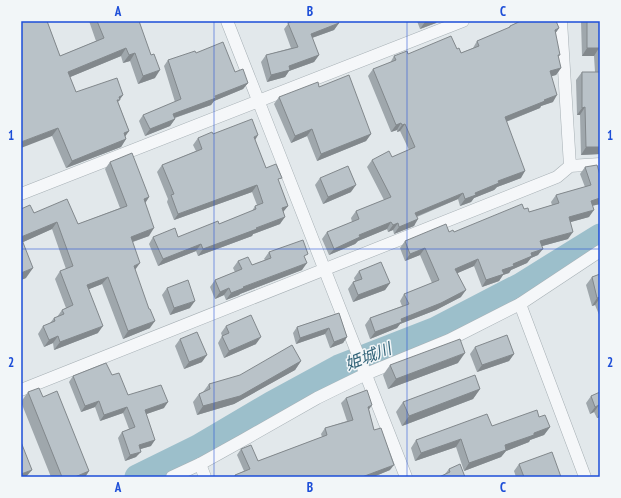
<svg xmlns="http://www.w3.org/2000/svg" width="621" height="498" viewBox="0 0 621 498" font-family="'PT Sans Narrow','Noto Sans JP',sans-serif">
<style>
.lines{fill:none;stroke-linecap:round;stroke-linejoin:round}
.river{stroke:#9cbfcb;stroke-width:25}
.minor-casing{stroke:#a7b0b5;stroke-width:13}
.minor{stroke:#f5f7f9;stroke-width:12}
.wall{fill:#9fa7ac}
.shaded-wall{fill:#82888c}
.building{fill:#b9c2c8;stroke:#82888c}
.grid{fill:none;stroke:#1d4ed8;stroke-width:1;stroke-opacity:0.55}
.labels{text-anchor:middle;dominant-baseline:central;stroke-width:3;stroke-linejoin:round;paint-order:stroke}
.water-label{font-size:16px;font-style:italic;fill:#326378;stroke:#f2f6f8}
.neatline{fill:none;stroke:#1d4ed8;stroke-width:1.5}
.grid-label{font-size:13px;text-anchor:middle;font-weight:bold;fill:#1d4ed8}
</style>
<rect width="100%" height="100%" fill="#e2e8eb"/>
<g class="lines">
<!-- river -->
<path class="river" d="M137,477l61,-30 73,-43 68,-37 95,-37 87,-45 79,-49"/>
<!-- minor casing -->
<g class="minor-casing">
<g id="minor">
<path d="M227,21l179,456"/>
<path d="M561,21l9,145"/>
<path d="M21,194l442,-173"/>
<path d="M520,304l65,173"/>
<path d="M21,390l536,-213 13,-11 30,-2"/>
<path d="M200,464l5,13"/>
<path d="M172,477l28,-13 45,-25 72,-41 49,-24 83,-34 71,-36 80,-53"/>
</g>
</g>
<!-- minor -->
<use href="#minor" class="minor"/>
</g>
<!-- wall -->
<g class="wall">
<path d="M21,21h26l13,35 36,-15 -7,-20h50l16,57 -17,6 -8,-23 -7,2 -2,-7 -51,21 6,15 47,3 -5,7 11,29 -4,5 1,3 -5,8 -55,21 -14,-32z"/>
<path d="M287,21h51l1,2 -5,7 -22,8 7,17 -5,7 -25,9 -4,6 -18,5 -6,-20 5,-7 25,-7 -7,-19 4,-5z"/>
<path d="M417,21h20l-1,2 -16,6z"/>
<path d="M517,21h39l3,7 -4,6 5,21 -2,2 3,11 -5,7 -5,1 2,26 -12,4 -1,2 -34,14 15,56 -24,9 -3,3 -20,8 -3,4 -11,4 -2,-7 -41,18 -3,9 -20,8 -1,-4 -5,2 -1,-3 -29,12 -3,3 -26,11 -7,-16 5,-7 25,-10 -1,-4 5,-7 28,-11 -17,-33 5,-7 20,-3 17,-7 -9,-19 -3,1v-2l-6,2 -23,-56 5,-7 17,-6 4,-7 14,-2 49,-5 4,4 12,-5 4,-7 30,-12 3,-3 6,-3z"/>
<path d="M581,21h19v133l-19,1 -1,-40h-3l-1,-35 6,-8h13l-1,-16h-12z"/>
<path d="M196,53l39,19 13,11 -5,6 -29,12 -3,4 -36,13v1l-5,7 -25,10 -6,-15 4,-6 32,-13 -11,-36 4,-6z"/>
<path d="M319,87l52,47 -5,7 -49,20 -10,-25 -16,7 -17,-39 5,-7z"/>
<path d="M213,134l42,6 11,28 13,14 9,24 -5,6 -3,12 -27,10 -1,2 -54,20 -2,-5 -38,15 -9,-22 4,-7h25l41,-13 33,-13 3,-5 2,-1 -5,-13 -78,28 -7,-18 1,-3 -11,-27 5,-7 34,-14 -3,-6 5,-7z"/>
<path d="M110,162l39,35 -4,6 4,33 -16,6 2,28 15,58 -27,11 -21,-55 -13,5 9,44 -44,17 -1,-7 -9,4 -6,-13 5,-8 7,-3 4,-5 3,-1 5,-7 4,-2 -11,-29 5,-8 6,-2 -14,-40 -29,13 3,36 -5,2v-71l57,15 42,-16 -15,-39z"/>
<path d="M585,167l15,8v29l-8,2 -3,11 -19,5 -2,17 -26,7 -4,9 -7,3 -4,5 -16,7 -2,3 -6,2 -4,6 -17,6 -8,-21 -17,7 4,24 -25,13 -36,14 -3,4 -27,11 -5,-14 5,-7 32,-12 -2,-5 4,-7 28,-11 -12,-28 -15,6 -5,-13 5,-7 44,-9h5l70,-23 5,3 23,-7 -1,-3 5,-7 29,-8 -5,-13z"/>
<path d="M320,178l31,14 -28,12 -8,-19z"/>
<path d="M269,252l36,6 -3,12 -62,24 -1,1 -13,5 -2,-5 -9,4 -5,-12 5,-7 20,-8 -2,-4 5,-7 14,4 13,-5 -1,-1z"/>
<path d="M359,271l31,12 -5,7 -32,12 -5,-13 5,-7 2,-1 -1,-3z"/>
<path d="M600,274v43l-5,-12 -3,1 -6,-21 6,-8z"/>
<path d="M167,288l23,20 -20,7 -8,-20z"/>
<path d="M339,313l8,24 -4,6 -13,5 -5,-14 -29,10 -3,-11 4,-6z"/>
<path d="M226,326l30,18 -32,14 -6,-15 4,-7 -1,-3z"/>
<path d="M180,339l22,23 -18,7 -9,-23z"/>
<path d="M475,347l39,7 -5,7 -32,11 -7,-18z"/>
<path d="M301,361l-6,9 -61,34 -37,11 -4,-13 6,-8 4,-2 6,-8z"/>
<path d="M458,363l-70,26 -5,-14 7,-10z"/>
<path d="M112,375l16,20 36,13 -18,6 5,32 -11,3 -4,8 -11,4 -7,-23 4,-6 7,-3 -6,-16 -23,8 -5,-14 -14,5 -12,-30 4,-6z"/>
<path d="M480,389l-7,10 -71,27 -6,-14 7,-10z"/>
<path d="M28,392l15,5 46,74 -4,6h-34l-30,-75z"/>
<path d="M600,392v25l-3,1 -3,-6 -4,2 -4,-11 5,-7z"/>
<path d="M346,398l23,12 5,20 16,40 -17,7h-139l1,-2 9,-4 -7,-16 4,-6 17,12 64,-24 -1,-3 4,-6 22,-7 -6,-18z"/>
<path d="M539,417l11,10 -6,8 -14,5 -1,2 -23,9 -5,6 -37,14 -8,-24 -41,14 -4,-13 5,-8z"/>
<path d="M519,464l42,13h-45l-2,-6z"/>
<path d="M449,469l16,8 -20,-3z"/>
</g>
<!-- shaded-wall -->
<g class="shaded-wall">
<path d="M427,21h10l-1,2 -16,6 5,-7z"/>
<path d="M339,23l-5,7 -28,10 5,-6z"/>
<path d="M559,28l-5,7 1,-5z"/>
<path d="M126,48l-5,8 -58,24 5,-8z"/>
<path d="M587,48h12l-5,8h-12z"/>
<path d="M135,53l-5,8 -7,2 6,-8z"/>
<path d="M319,55l-5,7 -25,9 -4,6 -18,5 4,-7 18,-9z"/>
<path d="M561,68l-5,7 -11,3 5,-7z"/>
<path d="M160,70l-5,8 -17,6 5,-8z"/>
<path d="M248,83l-5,6 -29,12 -3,4 -43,15 5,-6 42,-18z"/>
<path d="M123,95l-6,8 -5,5 7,-11z"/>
<path d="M557,95l-4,7 -12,4 -1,2 -40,16 5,-7 39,-17z"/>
<path d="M585,107l-5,8h-3l5,-7z"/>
<path d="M175,119l-5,7 -25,10 5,-7z"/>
<path d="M401,123l-4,7 -6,2 5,-7z"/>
<path d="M405,124l-5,7 -3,1 5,-7z"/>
<path d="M58,128l-6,8 -31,12v-6z"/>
<path d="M312,129l-5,7 -16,7 4,-7z"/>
<path d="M129,131l-5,7v-5z"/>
<path d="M371,134l-5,7 -49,20 4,-7z"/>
<path d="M258,135l-4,7v-5z"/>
<path d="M126,139l-5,8 -55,21 6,-7z"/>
<path d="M586,147h14v7l-19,1z"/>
<path d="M525,171l-4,7 -24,9 -3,3 -20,8 -3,4 -11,4 5,-7 10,-6 23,-12z"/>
<path d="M257,185l-5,7 -78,28 4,-6z"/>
<path d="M356,185l-5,7 -28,12 5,-7z"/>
<path d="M463,193l-5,6 -48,20 5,-6z"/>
<path d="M149,197l-5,8v-6z"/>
<path d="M600,198v6l-14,3 5,-6z"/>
<path d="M288,206l-5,6 -1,-4z"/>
<path d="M594,210l-5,7 -25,7 5,-7z"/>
<path d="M285,217l-5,7 -27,10 -1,2 -54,20 5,-7z"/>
<path d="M418,219l-4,7 -20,8 5,-7z"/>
<path d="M57,222l-5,7 -31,14v-6z"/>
<path d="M391,222l-4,7 -29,12 -3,3 -26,11 5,-6 25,-14z"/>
<path d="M398,223l-5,7 -5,2 5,-7z"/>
<path d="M154,228l-5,8 -23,8 5,-7z"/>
<path d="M573,232l-5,7 -33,9 5,-7z"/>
<path d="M201,244l-5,7 -38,15 5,-7z"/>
<path d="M425,248l-5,7 -15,6 5,-7z"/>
<path d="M543,249l-5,6 -7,3 -4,5 -16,7 -2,3 -6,2 -4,6 -17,6 4,-7 45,-27z"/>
<path d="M478,259l-4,7 -23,10 4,-7z"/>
<path d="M140,263l-5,7 -1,-4z"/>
<path d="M307,263l-5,7 -62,24 -1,1 -13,5 5,-7 12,-6z"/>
<path d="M33,268l-7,10 -5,2v-7z"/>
<path d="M108,277l-6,7 -20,8 5,-7z"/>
<path d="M390,283l-5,7 -32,12 5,-7z"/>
<path d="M229,288l-5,7 -9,4 5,-7z"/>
<path d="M466,290l-5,7 -25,13 -36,14 -3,4 -27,11 5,-7 26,-13z"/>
<path d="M600,297v1l-5,7 -3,1 5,-8z"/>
<path d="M195,301l-5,7 -20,7 4,-7z"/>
<path d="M155,321l-5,7 -27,11 5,-8z"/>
<path d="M103,326l-5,7 -44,17 6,-8z"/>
<path d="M329,328l-4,6 -29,10 4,-6z"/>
<path d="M58,336l-5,7 -9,4 5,-7z"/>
<path d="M261,337l-5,7 -32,14 5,-7z"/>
<path d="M347,337l-4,6 -13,5 4,-6z"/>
<path d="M465,353l-7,10 -70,26 8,-10z"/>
<path d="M514,354l-5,7 -32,11 5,-7z"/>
<path d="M207,355l-5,7 -18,7 5,-7z"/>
<path d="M301,361l-6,9 -61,34 -37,11 6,-9z"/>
<path d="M480,389l-7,10 -71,27 7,-10z"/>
<path d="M99,401l-4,6 -14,5 4,-6z"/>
<path d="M168,402l-4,6 -23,8 4,-6z"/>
<path d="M372,405l-4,6v-4z"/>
<path d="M599,405l-5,7 -4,2 5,-7z"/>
<path d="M127,407l-4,6 -23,8 4,-6z"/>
<path d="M600,413v4l-3,1z"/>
<path d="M550,427l-6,8 -14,5 -1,2 -23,9 -5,6 -37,14 5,-8 36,-18 29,-12z"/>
<path d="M461,439l-5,8 -41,14 6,-8z"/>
<path d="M155,440l-4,6 -17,5 5,-6z"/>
<path d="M141,452l-5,5 -11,4 5,-6z"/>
<path d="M394,465l-4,5 -17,7h-11z"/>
<path d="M32,470l-6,7h-5v-3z"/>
<path d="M89,471l-4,6h-10z"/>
</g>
<!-- building -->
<g class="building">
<path d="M21,21h26l13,35 44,-18 -7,-17h42l12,34 3,-1 6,16 -17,6 -8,-23 -6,2 -3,-7 -58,24 8,20 41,-14 6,17 -4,2 1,3h-3l12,31 -5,2 2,6 -54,22 -14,-33 -37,14z"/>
<path d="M293,21h45l1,2 -28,11 8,21 -30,11 1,4 -19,5 -5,-20 32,-8 -10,-24z"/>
<path d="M521,21h35l3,7 -4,2 5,25h-2l3,13 -11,3 7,24 -13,5 1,1 -40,16 20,54 -27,10 1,2 -24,10 1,2 -11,4 -2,-6 -48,20 3,6 -19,8 -1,-4 -5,2 -2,-3 -32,13 1,2 -26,12 -7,-17 32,-13 -3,-8 35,-14 -19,-37 17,-9 3,6 23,-10 -10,-23 -3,1 -1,-2 -5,2 -23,-56 23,-9 -2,-4 13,-5 1,3 43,-18 6,13 2,-1 2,5 18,-7 -2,-5 33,-14v-1z"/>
<path d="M587,21h13v43l-1,-16h-12z"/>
<path d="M223,42l12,30 8,-3 5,14 -33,13 1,2 -43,16 2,5 -25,10 -7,-14 38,-16 -13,-39 27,-9 1,2z"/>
<path d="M582,72h18v75h-14l-1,-40 -3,1z"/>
<path d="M349,75l22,59 -50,20 -9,-25 -17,7 -16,-39 39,-15 1,5z"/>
<path d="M252,119l6,16 -4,2 12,31 10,-4 6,14 -4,1 10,27 -6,2 3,9 -29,11 1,1 -54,20 -2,-5 -38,15 -10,-22 22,-9 3,9 40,-16 1,3 37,-15 -1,-3 8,-3 -6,-18 -79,29 -7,-19 3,-1 -12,-29 40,-16 -4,-11 14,-6 1,2z"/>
<path d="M132,153l17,44 -5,2 10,29 -23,9 9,26 -6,3 15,43h1l5,12 -27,10 -20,-54 -21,8 16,41 -43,16 -2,-6 -9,4 -6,-14 12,-5 -1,-3 10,-4 -2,-4 11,-5 -13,-34 13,-5 -16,-44 -36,15v-28l9,-4 4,8 33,-14 11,25 49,-18 -17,-44z"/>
<path d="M597,165l3,10v23l-9,3 3,9 -25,7 4,15 -33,9 3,8 -12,4 1,3 -19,8 1,2 -12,4 2,4 -18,6 -8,-21 -23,10 11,21 -25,13 -40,16 1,3 -27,10 -5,-14 39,-14 -5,-10 35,-14 -14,-32 -15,6 -5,-13 41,-17 3,8 4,-2 1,2 68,-28 2,5 4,-1 1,4 30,-9 -3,-8 35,-10 -6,-18z"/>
<path d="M348,166l8,19 -28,12 -8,-19z"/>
<path d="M21,240h1l11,28 -12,5z"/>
<path d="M303,240l5,14 -4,2 3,7 -64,24 1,1 -13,5 -2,-5 -9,4 -5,-12 27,-11 -4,-8 10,-4 4,8 19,-7 -2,-6z"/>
<path d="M381,262l9,21 -32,12 -5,-13 9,-3 -3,-8z"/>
<path d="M600,274v23l-3,1 -5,-21z"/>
<path d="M188,280l7,21 -21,7 -7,-20z"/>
<path d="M339,313l8,24 -13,5 -5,-14 -29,10 -3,-11z"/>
<path d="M251,315l10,22 -32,14 -7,-15 7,-3 -3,-7z"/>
<path d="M197,332l10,23 -18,7 -9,-23z"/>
<path d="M507,335l7,19 -32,11 -7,-18z"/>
<path d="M460,339l5,14 -69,26 -6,-14z"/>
<path d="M292,345l9,16 -61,35 -37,10 -4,-12 11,-5 -1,-5 31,-9z"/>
<path d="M106,363l6,12 7,-2 9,22 33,-10 7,17 -23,8 10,30 -16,5 2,7 -11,3 -8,-23 13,-5 -8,-20 -23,8 -5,-14 -14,5 -12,-30z"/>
<path d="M475,375l5,14 -71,27 -6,-14z"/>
<path d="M39,388l4,9 14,-6 32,80 -14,6h-13l-34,-85z"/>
<path d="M367,390l5,15 -4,2 6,23 7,-2 13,37 -32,12h-126l-1,-2 15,-6 -9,-20 10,-4 7,16 69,-26 -2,-7 28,-8 -7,-22z"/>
<path d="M600,392v15l-1,-2 -4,2 -4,-11z"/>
<path d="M537,410l2,7 6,-2 5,12 -16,6v2l-29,10 1,5 -37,13 -8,-24 -40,14 -5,-13 71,-26 5,12z"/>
<path d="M21,442l11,28 -11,4z"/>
<path d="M552,452l9,25h-37l-5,-13z"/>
<path d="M460,464l5,13h-26l11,-5 -1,-3z"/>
</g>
<!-- grid -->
<path class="grid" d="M214,21v456M407,21v456M21,249h579"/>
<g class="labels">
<!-- water labels -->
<g class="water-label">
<text transform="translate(368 356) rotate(-21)">姫城川</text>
</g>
</g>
<!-- border -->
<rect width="621" height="498" fill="none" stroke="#f2f6f8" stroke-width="44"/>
<rect x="22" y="22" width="577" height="454" class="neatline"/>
<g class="grid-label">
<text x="118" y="16">A</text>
<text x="310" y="16">B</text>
<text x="503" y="16">C</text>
<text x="11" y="140">1</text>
<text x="610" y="140">1</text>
<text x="11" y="367">2</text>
<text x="610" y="367">2</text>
<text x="118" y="492">A</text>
<text x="310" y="492">B</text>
<text x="503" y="492">C</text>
</g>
</svg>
